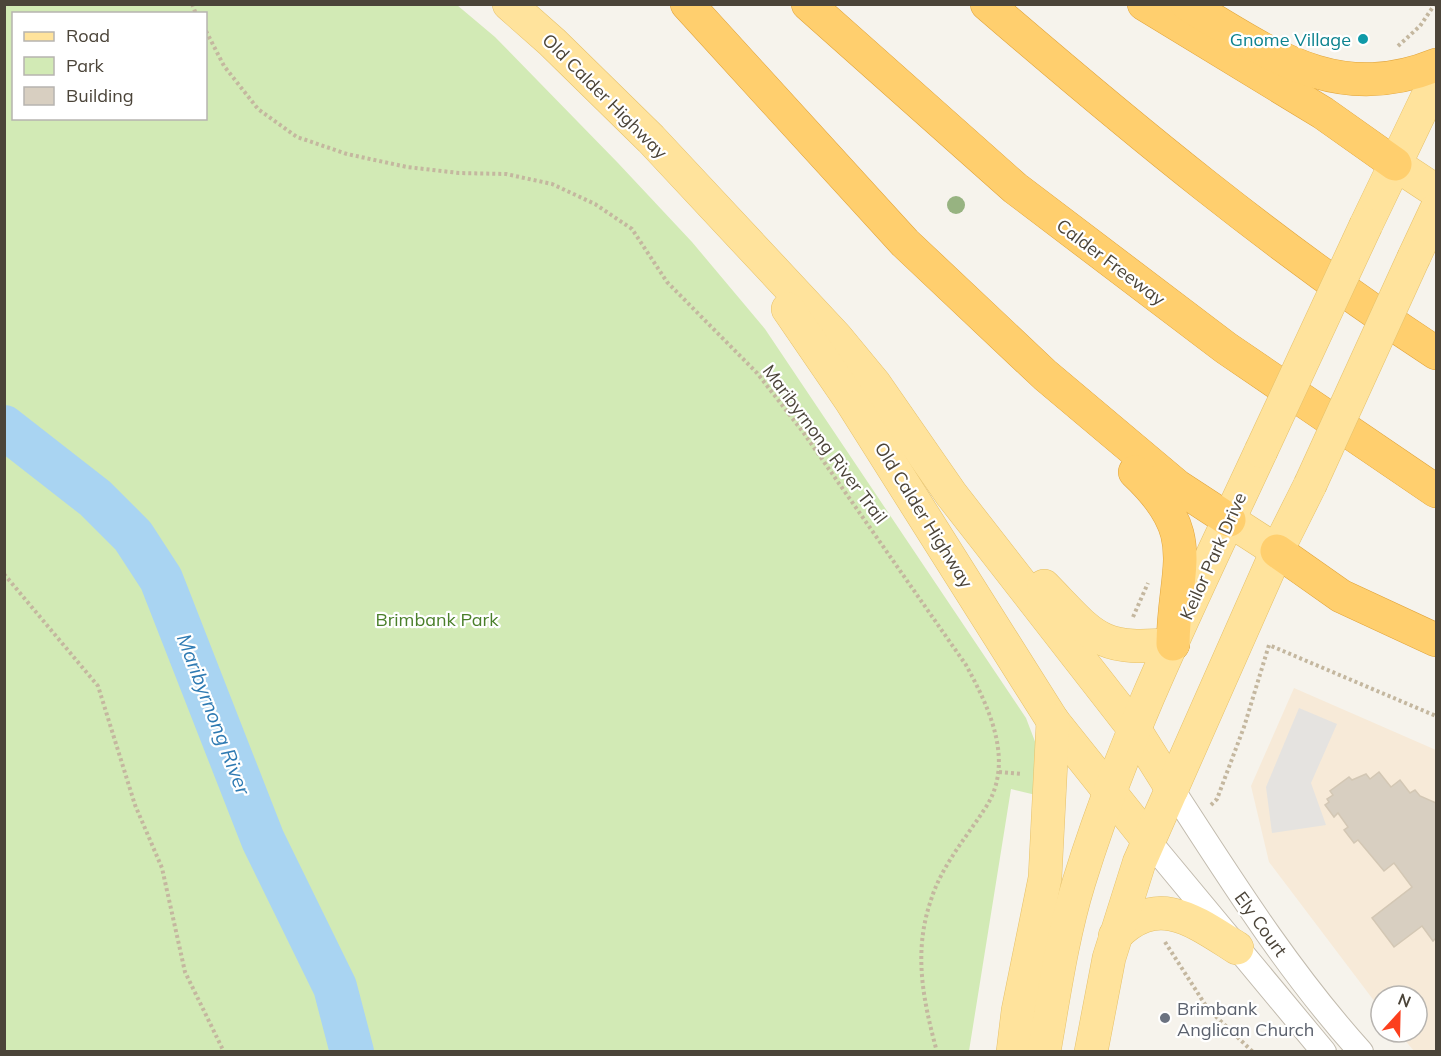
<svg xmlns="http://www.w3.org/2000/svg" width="1441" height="1056" viewBox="0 0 1441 1056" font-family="Mulish,sans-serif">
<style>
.commercial{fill:#f7ead8}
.green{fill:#d2eab5;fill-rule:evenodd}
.parking{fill:#e5e3e0}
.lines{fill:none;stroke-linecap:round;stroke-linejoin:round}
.river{stroke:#a9d4f2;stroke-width:44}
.building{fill:#d8cfc1;stroke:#d3c7b4;stroke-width:1.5}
.minor-casing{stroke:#c2bbae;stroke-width:26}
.primary-casing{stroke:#e6c16a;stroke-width:34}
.motorway-casing{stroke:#e0a43c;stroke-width:34}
.path{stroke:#c4b79f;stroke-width:4;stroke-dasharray:3 3;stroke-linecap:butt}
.minor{stroke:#fff;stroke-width:24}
.primary{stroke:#ffe39c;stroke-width:33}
.motorway{stroke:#ffcf6e;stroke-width:33}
.primary-bridge-casing{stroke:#e6c16a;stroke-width:34;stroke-linecap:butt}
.primary-bridge{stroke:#ffe39c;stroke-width:33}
.tree{fill:#97b381}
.culture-dot{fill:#0f9aa8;stroke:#fff;stroke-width:2}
.worship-dot{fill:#6b7280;stroke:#fff;stroke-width:2}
.labels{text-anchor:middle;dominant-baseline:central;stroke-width:4.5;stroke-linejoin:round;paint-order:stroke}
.culture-label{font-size:18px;fill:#0d838f;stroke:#fff;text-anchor:end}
.street-label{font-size:18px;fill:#4b4439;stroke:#fff}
.park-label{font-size:18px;fill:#4a7f2a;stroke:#fff}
.worship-label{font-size:18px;fill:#5b616d;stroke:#fff;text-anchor:start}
.water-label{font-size:20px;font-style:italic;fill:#2e7ab2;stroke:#fff}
</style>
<rect width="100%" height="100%" fill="#f6f3ec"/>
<!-- commercial -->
<path class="commercial" d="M1294,688l142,62v301h-22l-16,-19h19v-36h-36v14l-112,-148 -18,-76z"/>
<!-- green -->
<path class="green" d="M5,5h452l38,32 123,126 74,79 73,87 261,389 13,34 1,44 -29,-7 -42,262 -964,1zM14,14h192v104h-192z"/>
<!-- parking -->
<path class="parking" d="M1299,708l38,16 -26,59 15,42 -54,8 -6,-46z"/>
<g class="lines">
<!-- river -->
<path class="river" d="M4,427l91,71 38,38 28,43 102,261 72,147 17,65"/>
</g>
<!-- building -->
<path class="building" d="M1379,772l12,15 9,-7 10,13 5,-3 5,6 16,7v135l-3,3 -11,-15 -28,21 -22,-29 40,-31 -18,-24 -10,8 -26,-31 -4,3 -10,-13 4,-3 -10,-14 -4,4 -9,-12 4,-3 -2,-3 6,-4 -3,-4 19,-14 3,3 14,-6 4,5z"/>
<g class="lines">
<!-- minor casing -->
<g class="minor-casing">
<g id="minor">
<path d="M1172,789c59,91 116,182 189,263"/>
<path d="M1148,840l176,212"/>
</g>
</g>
<!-- primary casing -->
<g class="primary-casing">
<g id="primary">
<path d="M509,4l43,38 99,97 185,198 38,46 77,111 184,236 37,59"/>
<path d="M1395,164l41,27"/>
<path d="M1366,225l70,-146"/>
<path d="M1414,257l22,-47"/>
<path d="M788,309l63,92 202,320 95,119"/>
<path d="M1229,520l48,31"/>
<path d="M1044,586c50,51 54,66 129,58"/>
<path d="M1115,936c43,-44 79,-15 122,12"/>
<path d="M1013,1052l5,-41 27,-133 8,-157"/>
<path d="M1044,1052c10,-57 18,-115 35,-170 45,-147 117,-291 182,-431"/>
<path d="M1091,1052l18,-94 30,-95 138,-312 33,-66"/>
</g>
</g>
<!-- motorway casing -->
<g class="motorway-casing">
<g id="motorway">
<path d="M687,4l218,239 140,132 132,111 52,34"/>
<path d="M808,4l207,184 211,160 210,143"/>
<path d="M987,4c144,124 290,245 449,349"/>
<path d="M1144,4l179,109 72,51"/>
<path d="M1187,4c83,50 150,101 249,61"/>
<path d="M1135,472c68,64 39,93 38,172"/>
<path d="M1277,551l64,45 95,44"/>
</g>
</g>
<!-- path -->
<g class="path">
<path d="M192,4l4,10"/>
<path d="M206,31l18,35 34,43 39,28 50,17 60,13 52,6 47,1 46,10 43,20 37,25 35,53 90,91 46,59 163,233c24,44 50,99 18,145 -19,29 -43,57 -53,90 -18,52 -8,100 6,152"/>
<path d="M1398,46l22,-20 15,-22"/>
<path d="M4,574l94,112 37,119 27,63 23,104 39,80"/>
<path d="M1133,617l15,-34"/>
<path d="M999,772l23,2"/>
<path d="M1211,805l6,-6 27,-72 25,-82 167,71"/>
<path d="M1165,942l43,67 45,43"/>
</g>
<!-- minor -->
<use href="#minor" class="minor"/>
<!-- primary -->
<use href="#primary" class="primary"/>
<!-- motorway -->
<use href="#motorway" class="motorway"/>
<!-- primary-bridge casing -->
<g class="primary-bridge-casing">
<g id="primary-bridge">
<path d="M1261,451l105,-226"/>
<path d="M1310,485l104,-228"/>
</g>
</g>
<!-- primary-bridge -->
<use href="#primary-bridge" class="primary-bridge"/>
</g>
<!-- trees -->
<circle class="tree" cx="956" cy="205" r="9"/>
<!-- markers -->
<circle class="culture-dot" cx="1363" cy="39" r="6"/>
<circle class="worship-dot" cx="1165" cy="1018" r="6"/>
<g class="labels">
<!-- culture labels -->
<g class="culture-label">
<text x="1351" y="39">Gnome Village</text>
</g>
<!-- street labels -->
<g class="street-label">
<text transform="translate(605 96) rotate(45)">Old Calder Highway</text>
<text transform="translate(1111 262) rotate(37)">Calder Freeway</text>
<text transform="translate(825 444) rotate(53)">Maribyrnong River Trail</text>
<text transform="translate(924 515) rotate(58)">Old Calder Highway</text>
<text transform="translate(1213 556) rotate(-66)">Keilor Park Drive</text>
<text transform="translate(1261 924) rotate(54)">Ely Court</text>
</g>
<!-- park labels -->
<g class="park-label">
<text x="437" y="619">Brimbank Park</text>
</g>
<!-- worship labels -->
<g class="worship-label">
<text x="1177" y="1008">Brimbank<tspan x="1177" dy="21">Anglican Church</tspan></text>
</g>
<!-- water labels -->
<g class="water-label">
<text transform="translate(214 714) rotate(69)">Maribyrnong River</text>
</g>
</g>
<!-- border -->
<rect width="1441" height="1056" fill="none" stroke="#4b4439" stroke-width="12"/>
<!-- legend -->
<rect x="12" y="12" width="195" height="108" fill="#ffffff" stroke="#b7b4b0" stroke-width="1.5"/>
<rect x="24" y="32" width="30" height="9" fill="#ffe39c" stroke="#b7b4b0" stroke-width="1.5"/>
<text x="66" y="42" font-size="18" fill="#4b4439">Road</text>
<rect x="24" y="57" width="30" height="18" fill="#d2eab5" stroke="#b7b4b0" stroke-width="1.5"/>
<text x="66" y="72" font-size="18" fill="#4b4439">Park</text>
<rect x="24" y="87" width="30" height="18" fill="#d8cfc1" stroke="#b7b4b0" stroke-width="1.5"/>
<text x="66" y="102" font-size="18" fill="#4b4439">Building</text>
<!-- north arrow -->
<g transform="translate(1399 1014) rotate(22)"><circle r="28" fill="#ffffff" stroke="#b7b4b0" stroke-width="1.5"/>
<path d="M0-4.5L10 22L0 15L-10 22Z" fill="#fc3f1d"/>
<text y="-9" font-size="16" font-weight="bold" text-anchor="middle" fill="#4b4439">N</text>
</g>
</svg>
